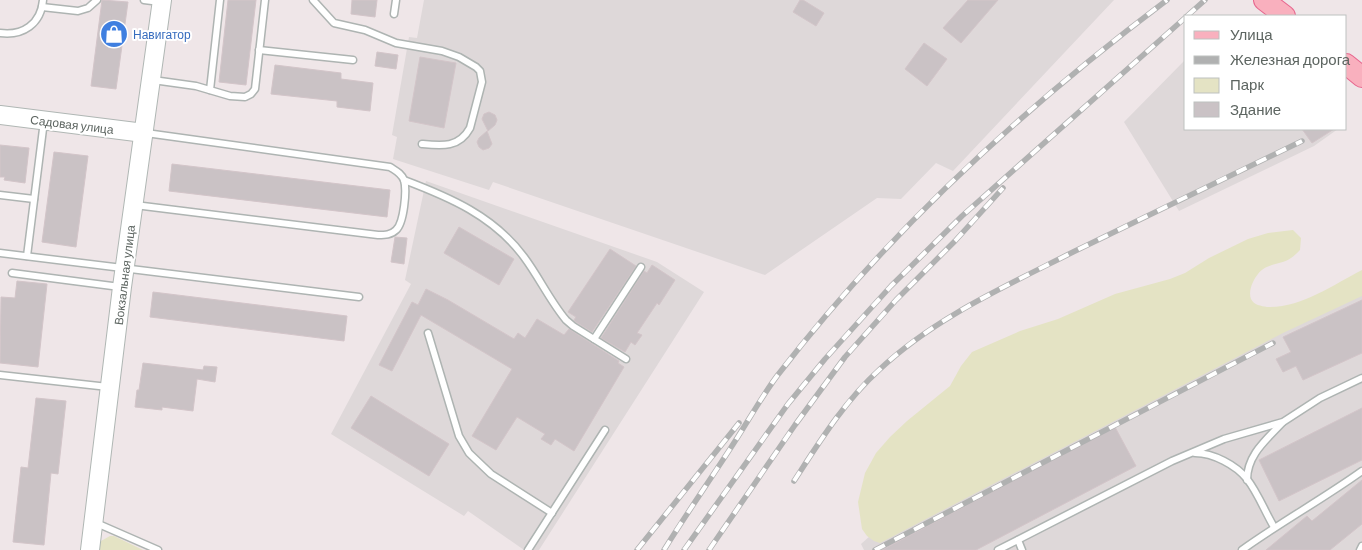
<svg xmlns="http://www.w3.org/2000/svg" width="1362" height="550" viewBox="0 0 1362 550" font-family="Barlow,sans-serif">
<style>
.industrial{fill:#ded8d9}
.green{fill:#e4e3c4}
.building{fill:#cac2c5;stroke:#d3c5c9}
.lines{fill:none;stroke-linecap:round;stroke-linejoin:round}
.lane-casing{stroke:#aeb4b2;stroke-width:9}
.secondary-casing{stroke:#b0b7b4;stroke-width:20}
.primary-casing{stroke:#e7668e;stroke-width:22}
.lane{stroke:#fff;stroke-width:6}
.secondary{stroke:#fff;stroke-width:18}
.primary{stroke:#f9b0be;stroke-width:20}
.rail-casing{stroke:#b0b1b1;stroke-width:5.5}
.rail{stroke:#fff;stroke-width:4;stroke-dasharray:11;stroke-linecap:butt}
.labels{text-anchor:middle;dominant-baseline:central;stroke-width:4;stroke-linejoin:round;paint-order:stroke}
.shop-label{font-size:12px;fill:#366cbe;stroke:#fff;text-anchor:start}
.street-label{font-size:12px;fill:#5d6561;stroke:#fff}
</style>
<rect width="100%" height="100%" fill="#efe6e8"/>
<!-- industrial -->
<g class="industrial">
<path d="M424,0h690l-161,171 -17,-8 -35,36 -24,-1 -112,77 -272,-93 -4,8 -96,-31 4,-22 -5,-2 17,-98 8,1z"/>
<path d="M1186,59v70h152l-24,17 -135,65 -55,-89z"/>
<path d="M426,181l231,81 47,30 -165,258h-15l-56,-39 -4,5 -133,-82 80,-150 -6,-4z"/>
<path d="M1362,276v274h-498l-3,-6 19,-17z"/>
</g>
<!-- green -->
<g class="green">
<path d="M1293,230l8,8 -1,12c-3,3 -6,6 -9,8 -10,7 -25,5 -33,16 -5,6 -10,17 -7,25 3,6 10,7 16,8 34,1 66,-22 95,-37v26l-79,37 -403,210 -6,-2 -7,-5 -5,-7 -4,-27 7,-29 11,-20 14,-16 17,-16 43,-35 11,-20 11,-14 48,-21 38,-12 57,-25 55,-15 15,-6 24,-15 39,-19 20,-6z"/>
<path d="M110,536h4l29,14h-45l3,-9z"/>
</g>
<!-- building -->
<g class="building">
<path d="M102,0l26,2 -12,87 -25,-3z"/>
<path d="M228,0h28l-10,85 -27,-3z"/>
<path d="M352,0h25l-2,17 -24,-3z"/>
<path d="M800,0h3l21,13 -8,13 -23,-14z"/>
<path d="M968,0h30l-37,43 -18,-15z"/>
<path d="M924,43l23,16 -20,27 -22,-17z"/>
<path d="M377,52l21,3 -2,14 -21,-3z"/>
<path d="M420,57l36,6 -12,65 -35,-7z"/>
<path d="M275,65l66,8v6l32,4 -3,28 -33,-4v-6l-66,-7z"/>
<path d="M489,112l6,3 2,5 -2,5 -7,6 -6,-12 2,-5z"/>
<path d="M1302,129h32l-22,14z"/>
<path d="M487,131l5,13 -3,4 -6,2 -4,-3 -2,-5 2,-4z"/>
<path d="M0,145l29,3 -4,35 -21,-3 1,-3h-5z"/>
<path d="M54,152l34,4 -12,91 -34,-5z"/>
<path d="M172,164l218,26 -3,27 -218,-26z"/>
<path d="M459,227l55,32 -15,26 -55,-32z"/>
<path d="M395,237l12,1 -3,26 -13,-2z"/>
<path d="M610,249l26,17 -44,66 -16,-10 -2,-2 2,-3 -8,-5z"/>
<path d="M652,265l23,15 -16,25 -2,-2 -20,30 5,2 -7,10 -4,-3 -6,10 -24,-14 43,-67 3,2z"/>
<path d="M17,281l30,3 -9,83 -38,-4 1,-66 14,1z"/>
<path d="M426,289l22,11 66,39 4,-6 7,5 12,-19 27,16 5,-6 50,32 -1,2 6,4 -50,84 -19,-12 -4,6 -10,-6 4,-5 -28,-17 -21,33 -24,-14 40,-67 -91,-54 -29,56 -13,-6 33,-63 6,3z"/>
<path d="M153,292l194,24 -3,25 -194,-24z"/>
<path d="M1362,300v53l-59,27 -7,-14 -13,6 -7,-13 15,-7 -8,-15z"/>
<path d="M143,363l60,7 1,-4 13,1 -2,15 -18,-3 -4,32 -31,-4v3l-27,-3 2,-17h2z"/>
<path d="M371,396l78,48 -20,32 -78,-48z"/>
<path d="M36,398l30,3 -8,73 -7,-1 -7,72 -31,-3 8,-75 7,1z"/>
<path d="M1362,408v52l-83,41 -20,-41z"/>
<path d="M1115,427l21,39 -160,84h-94z"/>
<path d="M1362,480v44l-32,26h-64l41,-34 5,5z"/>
</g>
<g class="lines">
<!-- lane casing -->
<g class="lane-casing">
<g id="lane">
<path d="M144,0l16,2"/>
<path d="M313,0l21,23 31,7 31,13 46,8 17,6 17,10 4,4 2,11 -12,46c-11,20 -28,18 -48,16"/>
<path d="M42,7l36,4 10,-3 9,-8"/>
<path d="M394,14l2,-14"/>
<path d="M0,33c23,3 41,-9 43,-33"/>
<path d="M259,50l94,10"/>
<path d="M153,80l43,6 34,10 15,1 6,-3 4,-5 10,-89"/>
<path d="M210,90l10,-90"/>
<path d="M404,180c45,17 90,36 120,77 15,20 26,44 42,63l7,6 53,33"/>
<path d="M0,195l34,4"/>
<path d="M135,205l243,30c7,0 13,0 18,-5 8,-7 11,-40 8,-50 -3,-7 -8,-9 -14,-13l-244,-34"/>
<path d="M0,253l359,44"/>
<path d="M27,256l17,-135"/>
<path d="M12,273l108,14"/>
<path d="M428,333l31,103 10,17 22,21 61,39"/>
<path d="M594,339l47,-72"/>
<path d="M0,375l108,12"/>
<path d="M1195,453c18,0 41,12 52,26 11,14 18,33 27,48"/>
<path d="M1247,480c0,-25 19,-40 35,-57"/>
<path d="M94,522l64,28"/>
<path d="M1018,540l4,10"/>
<path d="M528,550l77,-120"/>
<path d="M998,550l174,-89 52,-22 59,-17 37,-24 42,-20"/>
<path d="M1242,550c39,-28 81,-51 120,-79"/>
<path d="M1360,550l2,-4"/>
</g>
</g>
<!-- secondary casing -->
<g class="secondary-casing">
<g id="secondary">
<path d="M0,115l144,18"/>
<path d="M90,550l32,-263 40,-287"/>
</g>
</g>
<!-- primary casing -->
<g class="primary-casing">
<g id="primary">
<path d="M1264,0l21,16"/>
<path d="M1346,64l16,13"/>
</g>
</g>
<!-- lane -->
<use href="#lane" class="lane"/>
<!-- secondary -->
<use href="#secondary" class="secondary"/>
<!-- primary -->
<use href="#primary" class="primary"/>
<!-- rail casing -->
<g class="rail-casing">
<g id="rail">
<path d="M1187,16l18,-16"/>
<path d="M794,481c26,-40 50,-79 85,-111 55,-52 127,-84 194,-118 76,-37 152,-74 229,-111"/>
<path d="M637,550l102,-127"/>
<path d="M664,550c21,-34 44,-67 66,-101 16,-24 30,-50 47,-73 111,-144 245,-267 390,-376"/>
<path d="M684,550l104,-146 37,-45 66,-73 71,-70 224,-199"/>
<path d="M709,550l86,-125 50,-68 51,-57 59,-59 48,-53"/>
<path d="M875,550l398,-207"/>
</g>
</g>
<!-- rail -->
<use href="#rail" class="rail"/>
</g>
<!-- icons -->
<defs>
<g id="shop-disc" transform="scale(1.4375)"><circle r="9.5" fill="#3f7fe0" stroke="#fff"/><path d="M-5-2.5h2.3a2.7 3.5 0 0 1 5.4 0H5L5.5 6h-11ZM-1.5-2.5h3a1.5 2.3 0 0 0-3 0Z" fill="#fff"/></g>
</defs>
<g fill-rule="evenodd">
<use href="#shop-disc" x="114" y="34"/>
</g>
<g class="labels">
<!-- shop labels -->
<g class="shop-label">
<text x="133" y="34">Навигатор</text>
</g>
<!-- street labels -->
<g class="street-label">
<text transform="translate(72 124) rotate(7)">Садовая улица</text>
<text transform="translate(124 275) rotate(-83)">Вокзальная улица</text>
</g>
</g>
<!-- legend -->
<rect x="1184" y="15" width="162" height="115" fill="#ffffff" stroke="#bec1c0"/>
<rect x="1194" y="31" width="25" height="8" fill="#f9b0be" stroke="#bec1c0"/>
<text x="1230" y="40" font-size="15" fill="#5d6561">Улица</text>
<rect x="1194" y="56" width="25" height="8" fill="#b0b1b1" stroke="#bec1c0"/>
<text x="1230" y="65" font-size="15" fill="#5d6561">Железная дорога</text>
<rect x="1194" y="78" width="25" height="15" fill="#e4e3c4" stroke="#bec1c0"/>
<text x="1230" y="90" font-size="15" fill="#5d6561">Парк</text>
<rect x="1194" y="102" width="25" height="15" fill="#cac2c5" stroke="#bec1c0"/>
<text x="1230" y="115" font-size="15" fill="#5d6561">Здание</text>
</svg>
